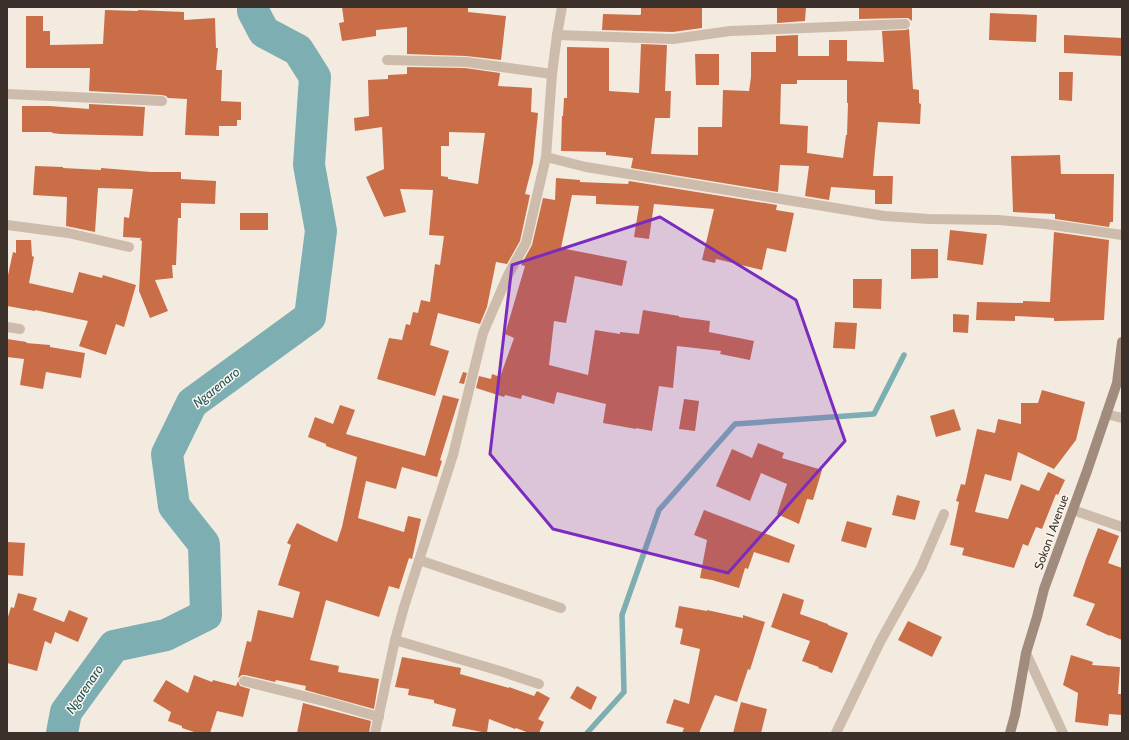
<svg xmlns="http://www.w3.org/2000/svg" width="1129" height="740" viewBox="0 0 1129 740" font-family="Cabin,sans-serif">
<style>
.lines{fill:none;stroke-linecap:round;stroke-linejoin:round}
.stream{stroke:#7daeb2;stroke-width:5.5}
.river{stroke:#7daeb2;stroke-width:32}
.building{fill:#ca6e48;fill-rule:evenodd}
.street{stroke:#cdbcab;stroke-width:10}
.secondary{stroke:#a18b7c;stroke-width:10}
.marked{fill:#7b2cbf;fill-opacity:0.2;stroke:#7b2cbf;stroke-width:3;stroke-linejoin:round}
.labels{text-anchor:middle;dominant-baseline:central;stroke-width:3;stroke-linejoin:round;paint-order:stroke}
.street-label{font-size:12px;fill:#3b302a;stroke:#fbf5ed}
.water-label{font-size:13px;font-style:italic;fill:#1e575e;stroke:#fbf5ed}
</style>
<rect width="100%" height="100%" fill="#f4ebe0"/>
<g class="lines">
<!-- stream -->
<path class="stream" d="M587,733l37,-41 -2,-77 37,-105 76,-86 139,-10 30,-59"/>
<!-- river -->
<path class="river" d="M62,733l4,-21 48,-66 52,-11 40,-20 -2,-71 -30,-38 -7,-52 25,-51 118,-86 11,-86 -12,-66 6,-88 -17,-27 -34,-18 -11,-21v-4"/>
</g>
<!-- building -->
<g class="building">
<path d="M342,7h126v5l38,4 -5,44 -35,-4 -59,-2v-27l-31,3v6l-34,5 -3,-18 5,-1z"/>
<path d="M641,7h61v21l-29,4 -71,-2 1,-16 37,1 1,-1z"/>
<path d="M777,7h29l-1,14 -28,2z"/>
<path d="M859,7h53v14l-4,-3h-3l-46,1z"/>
<path d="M105,10l33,1v-1l46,2v8l31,-2 1,30h2l-2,22h6l-1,31 20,1v18h-4v6h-18v10l-34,-1 2,-36 -19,-1 -2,-2 -4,-1 -73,-4 1,-23h-64v-52h17v15h7v14l53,-1z"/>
<path d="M990,13l47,2 -1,27 -47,-2z"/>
<path d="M909,29l4,60 6,1v13l2,1 -1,20 -42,-2 -3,30 -2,24h20l-1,28h-17v-14l-44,-3 -2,13 -24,-4 4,-30 -29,-1 -2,27 -147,-24 2,-10 -27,-3v-3l-45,-1 1,-35h1l1,-18h3v-51l42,1v43l30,2 2,-49 26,1 -2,46h6l-1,27h-15l-4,36 47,1v-28h24l1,-37 26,1 2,-14v-25h25v-16l22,-1v21h31v-16h18v21l37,1 -2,-31 23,-1zM797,80h50v23h1l-1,32h-1l-3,23 -36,-5 1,-27 -28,-2 1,-40h16z"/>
<path d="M1064,35l58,3v18l-58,-3z"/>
<path d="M695,54h24v31h-23z"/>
<path d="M407,67l58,1 35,5 -2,13 34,2 -1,24 7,1 -5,50 -8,31 5,1 -10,46 -13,23 -11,-2 -9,45 -7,17 -42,-11 -8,32 19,6 -14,45 -58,-17 12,-41 13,2 4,-16 4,1 3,-13 5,1 3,-13 9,2 5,-38 5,1 4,-29 -15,-1 4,-45 -33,-1 6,23 -22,5 -18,-40 18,-8 -2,-42 -27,4 -1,-13 15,-2 -1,-36 20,-1v-4l19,-1zM449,132l36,1 -7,51 -30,-5v-2l-7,-1v-30h8z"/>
<path d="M1059,72h14l-1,29 -13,-1z"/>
<path d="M89,104l56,3 -2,29 -83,-2 -8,-1v-1h-30v-26h27l40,3z"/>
<path d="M1060,155l1,19h53l-1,48h-3l-1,5 -54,-8v-5l-42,-2 -2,-56z"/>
<path d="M35,166l28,1v1l38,2v-2l50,4h30v7l35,2 -1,23 -34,-1v15h-3l-2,47h-4l1,13 -18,2 13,31 -18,7 -11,-27 3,-50 -2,-1 1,-2 -18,-1 1,-20 5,1 4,-29 -35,-1 -3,44 -29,-6 1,-29 -34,-2z"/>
<path d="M556,178l24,2v2l48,2 1,-3 148,24 -1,5 18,3 -8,39 -19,-4 -5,22 -46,-11 -1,4 -13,-3 12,-51 -60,-5 -5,35 -15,-2 5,-31 -43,-2v-8l-24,-1 -11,53 66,13 -5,25 -47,-10 -9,47 -12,-2 -5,44 39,10 7,-45 25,4v-2l19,2 4,-24 36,6v1l31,4 -1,11 45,9 -4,19 -30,-6 1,-3 -44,-5 -4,42 -14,-2 -7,45 -16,-3v1l-33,-6 3,-19 -49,-12 -3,12 -32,-9 -1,4 -16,-4 -1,2 -28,-9 3,-12 12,3 1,-5 8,3 14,-39 -9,-4 20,-68 -4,-1 11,-20 11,-47 12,2z"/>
<rect x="240" y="213" width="28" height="17"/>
<path d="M950,230l37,4 -4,31 -36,-5z"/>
<path d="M1054,232l55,8 -5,80 -50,1v-3l-39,-2v5l-39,-1 1,-18 46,1v-2l27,1z"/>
<path d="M16,240h15l1,16 2,1 -5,26 44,10 6,-21 23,6 1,-3 33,10 -12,42 -8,-3 -10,31 -27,-9 9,-25 -53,-11v1l-28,-5v-26l6,-28 3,1z"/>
<path d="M911,249h27v29l-27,1z"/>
<path d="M853,279h29l-1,30 -28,-1z"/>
<path d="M953,314l16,1 -1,18 -15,-1z"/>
<path d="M835,322l22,1 -2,26 -22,-1z"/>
<path d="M7,339l20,3 -1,1 24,2v2l35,6 -4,25 -35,-6 -3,17 -23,-4 4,-26 -17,-2z"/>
<path d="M463,372l4,1 -3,11 -5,-1z"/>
<path d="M1042,390l43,12 -9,38 -22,29 -36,-17 -7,29 -26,-7 -10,38 33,7 13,-35 18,7 9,-19 17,8 -7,15 -2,-1 -14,35 -6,-2 -8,19 -5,-2 -9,24 -52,-13 2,-7 -14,-3 9,-43 -3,-1 5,-17 4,1 12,-56 18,4 3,-14 23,5v-21h17z"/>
<path d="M443,395l16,4 -19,61 2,1 -5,16 -35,-10 -6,22 -30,-8 -8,37 46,14 4,-16 13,3 -9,40 -3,-1 -10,31 -10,-3 -10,31 -53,-17 -16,60 29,6 -1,6 41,7 -5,30 -69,-19 1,-4 -30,-6 -1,2 -30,-7h-3l-4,3 9,-37 4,1 7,-32 35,8 7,-26 -22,-7 13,-40 -4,-2 10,-20 24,12 16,7 5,-15 15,-70 -31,-11v-2l-18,-7 7,-20 18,7 7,-19 15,5 -9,24 79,22z"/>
<path d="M684,399l15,2 -4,30 -16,-2z"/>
<path d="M954,409l7,21 -25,7 -6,-21z"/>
<path d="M758,443l26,10 -2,5 40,12 -9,30 -6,-1 -8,25 -22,-10 10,-30 -26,-11 -11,28 -34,-15 16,-37 20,9z"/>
<path d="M897,495l23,6 -5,19 -23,-5z"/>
<path d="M704,510l91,35 -6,18 -35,-11 -6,17 -3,-1 -6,20 -27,-8 -12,-2 7,-38 -13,-5z"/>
<path d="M847,521l25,7 -6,20 -25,-7z"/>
<path d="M1098,528l21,8 -11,27 14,5v72l-12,-5v1l-24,-11 9,-21 -22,-8 13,-37z"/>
<path d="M7,542l18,1 -2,33 -16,-1z"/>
<path d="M18,593l19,5 -4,12 31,12 5,-12 19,8 -10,24 -23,-10 -4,12 -6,-3 -8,30 -30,-8v-43l4,-13 3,1z"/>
<path d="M783,593l21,7 -4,14 28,10v1l20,8 -16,40 -14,-5 1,-1 -17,-6 8,-20 -39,-14z"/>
<path d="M679,606l28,5v-1l36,8v-3l22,7 -15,48 -2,-1 -11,33 -22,-7 -16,38h-17l2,-5 -18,-5 8,-24 15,5 11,-55 -20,-5 3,-15 -8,-2z"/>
<path d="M908,621l34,16 -10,20 -34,-17z"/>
<path d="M1071,655l22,7 -1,3 28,2 -2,27h4v21l-13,-1 -1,12 -33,-4 3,-29 -15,-8z"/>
<path d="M402,657l59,11 -1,6 49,14v-1l25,9 3,-5 13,7 -12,21 6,3 -5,11h-10l-13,-5 -1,1 -26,-10 -2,14 -35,-7 4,-17 -22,-6v-3l-26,-5 1,-6 -14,-2z"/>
<path d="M194,675l18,7 1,-2 23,6 2,-5 2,5 10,3 -7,28 -26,-6 -7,22h-13l-15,-5v-2l-14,-5 3,-9 -18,-11 13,-21 22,13z"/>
<path d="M577,686l20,11 -6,13 -21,-12z"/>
<path d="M741,702l26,7 -6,24h-28z"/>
<path d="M303,703l68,18 -2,12h-72z"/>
</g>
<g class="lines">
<!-- street -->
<g class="street">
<path d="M557,35l116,4 57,-8 175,-7"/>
<path d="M387,60l79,2 86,12"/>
<path d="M7,94l155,7"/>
<path d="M546,157l40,10 298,49 45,3 69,1 48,4 76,11"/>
<path d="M7,225l61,8 61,14"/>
<path d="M7,327l13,2"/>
<path d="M1106,414l16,4"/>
<path d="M1073,510l49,17"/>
<path d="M419,560l142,48"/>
<path d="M395,640l105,31 39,13"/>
<path d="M1026,653l37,80"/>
<path d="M244,681l83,21 52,15"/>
<path d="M375,733l20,-93 9,-33 49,-152 30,-122 25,-58 18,-32 20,-86 6,-83 5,-39 5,-28"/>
<path d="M836,733l44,-91 41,-74 23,-54"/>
</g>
<!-- secondary -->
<path class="secondary" d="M1010,733l5,-18 11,-62 11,-36 7,-28 43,-118 30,-88 5,-41"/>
</g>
<!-- marked area -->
<path class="marked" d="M660,217l136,83 49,141 -117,132 -175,-44 -63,-75 22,-189z"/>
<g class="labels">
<!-- street labels -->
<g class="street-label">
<text transform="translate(1051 532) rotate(-70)">Sokon I Avenue</text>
</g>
<!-- water labels -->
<g class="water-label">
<text transform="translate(216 387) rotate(-39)">Ngarenaro</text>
<text transform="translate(84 689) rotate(-56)">Ngarenaro</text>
</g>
</g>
<!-- border -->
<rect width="1129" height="740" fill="none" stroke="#3b302a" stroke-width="16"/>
</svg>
